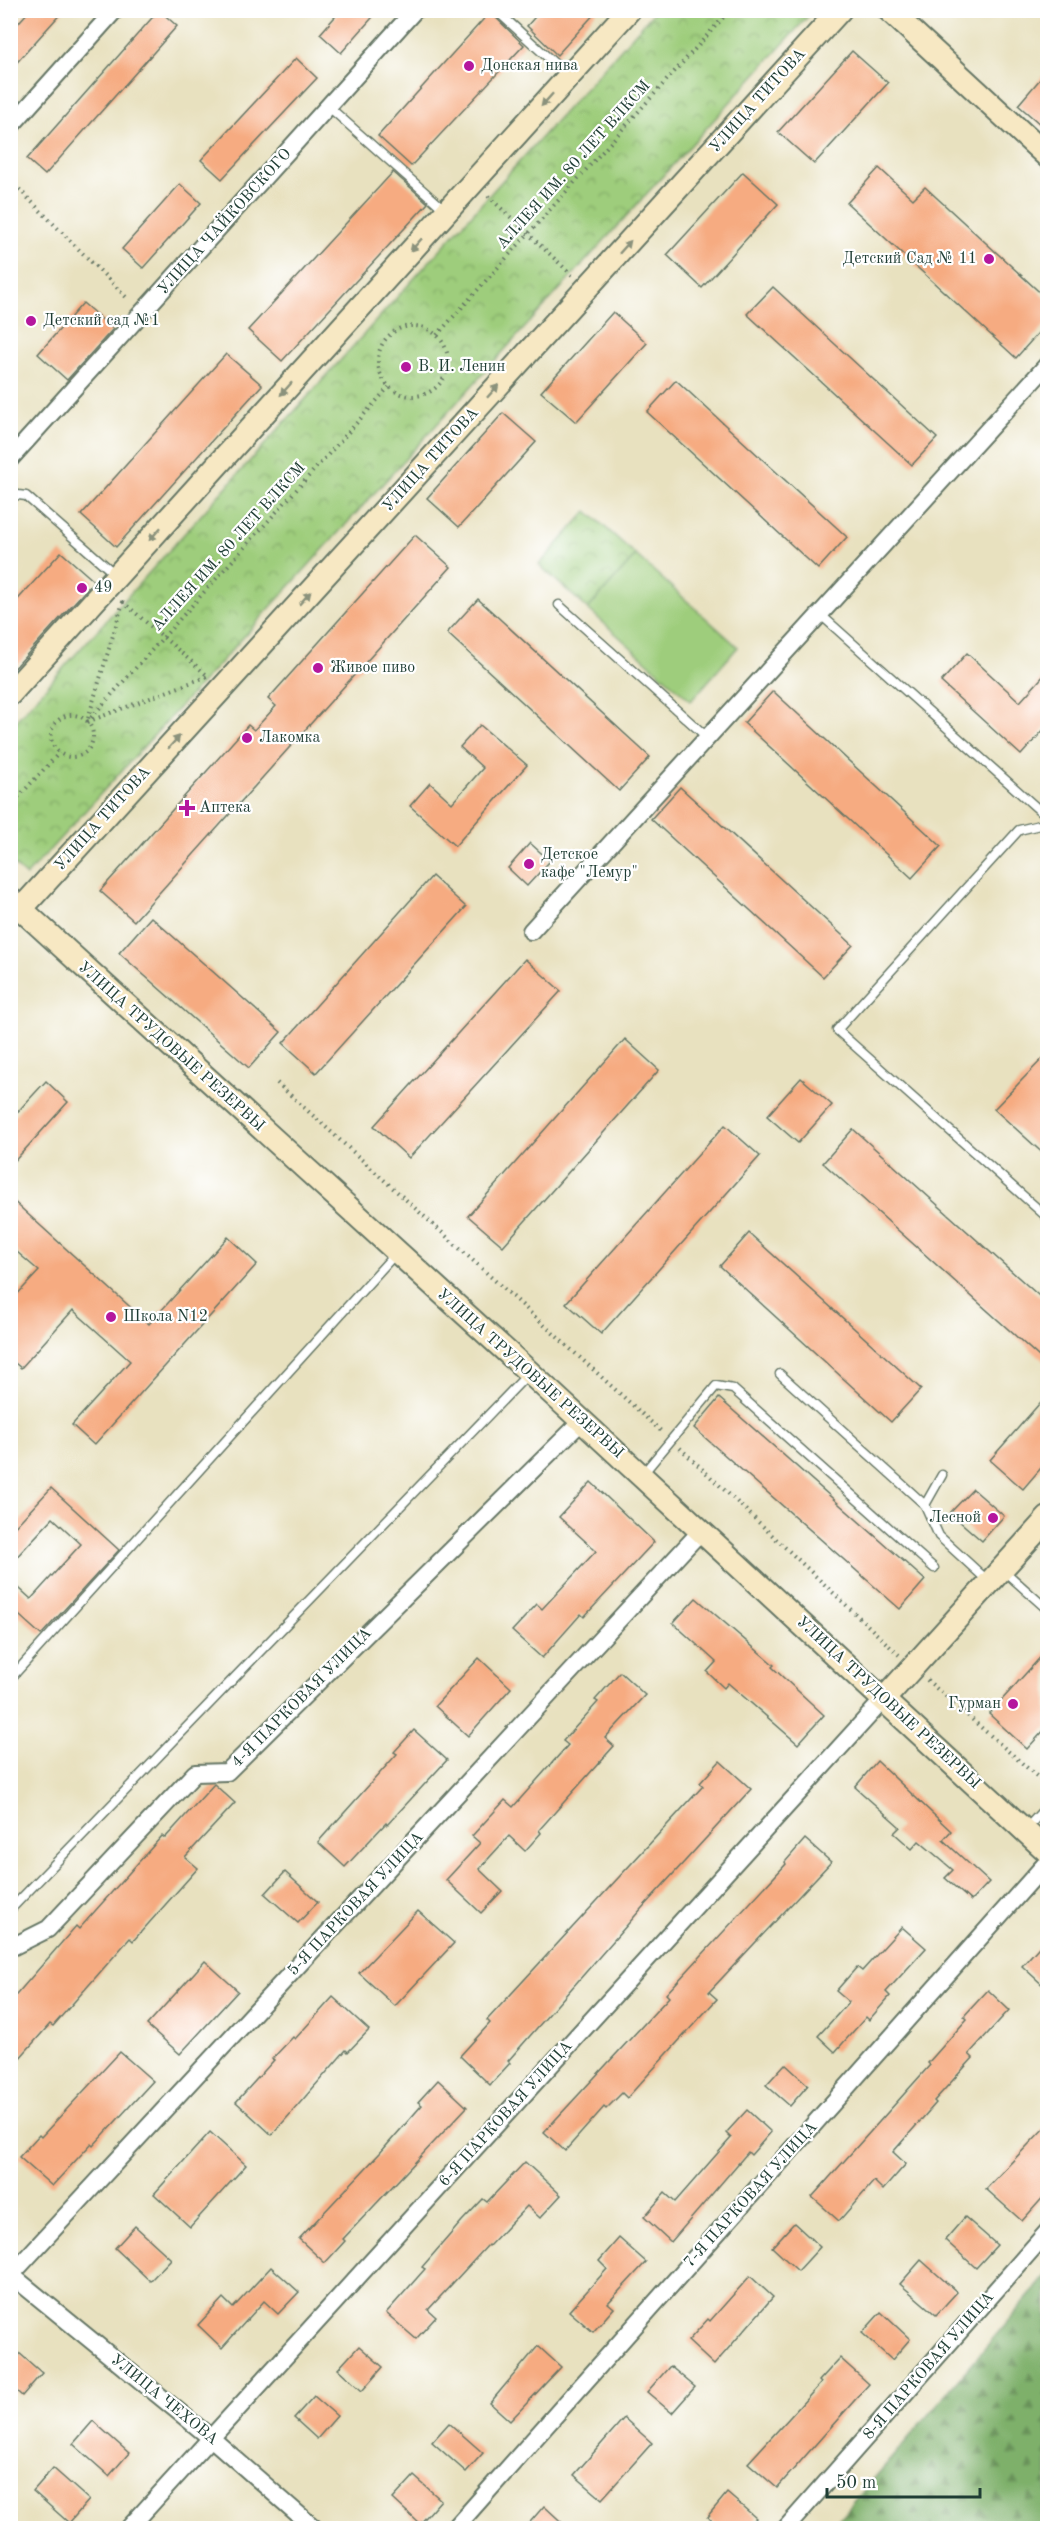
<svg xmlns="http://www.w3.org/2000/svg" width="1058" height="2539" viewBox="0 0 1058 2539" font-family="'Old Standard TT',serif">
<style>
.forest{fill:url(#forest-firs);stroke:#4e7650;stroke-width:1.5}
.park{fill:url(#park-crowns);stroke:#5e8558;stroke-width:1.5}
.garden{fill:#9ecd7b;stroke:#5e8558;stroke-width:1.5}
.building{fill:#f6ab81}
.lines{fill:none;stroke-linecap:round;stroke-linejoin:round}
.lane-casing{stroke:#657665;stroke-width:11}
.street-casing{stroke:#657665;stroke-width:20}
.secondary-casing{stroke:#657665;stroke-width:26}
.path{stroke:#657665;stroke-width:4;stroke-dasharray:1.5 4.5;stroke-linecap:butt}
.lane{stroke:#fff;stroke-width:8}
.street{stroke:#fff;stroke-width:16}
.secondary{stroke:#f7e8c3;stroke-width:22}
.oneway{fill:#8b927c}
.poi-dot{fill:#b5179e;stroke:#fff;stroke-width:2}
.labels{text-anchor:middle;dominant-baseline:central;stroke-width:4.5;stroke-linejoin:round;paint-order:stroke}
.poi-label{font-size:16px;fill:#1f3d34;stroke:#fff;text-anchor:start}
.street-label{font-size:16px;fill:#1f3d34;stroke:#fff}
</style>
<defs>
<pattern id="forest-firs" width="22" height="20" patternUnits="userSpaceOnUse" patternTransform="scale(1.5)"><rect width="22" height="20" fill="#7eb06b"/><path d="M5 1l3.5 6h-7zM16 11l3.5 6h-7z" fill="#679059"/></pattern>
<pattern id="park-crowns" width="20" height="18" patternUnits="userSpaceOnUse" patternTransform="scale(1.5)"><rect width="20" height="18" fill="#9ecd7b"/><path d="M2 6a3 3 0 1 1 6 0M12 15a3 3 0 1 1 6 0" fill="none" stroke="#80a866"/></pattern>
</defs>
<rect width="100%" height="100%" fill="#fff"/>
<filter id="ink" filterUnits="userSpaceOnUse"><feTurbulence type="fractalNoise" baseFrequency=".0167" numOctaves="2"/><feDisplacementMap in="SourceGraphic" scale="12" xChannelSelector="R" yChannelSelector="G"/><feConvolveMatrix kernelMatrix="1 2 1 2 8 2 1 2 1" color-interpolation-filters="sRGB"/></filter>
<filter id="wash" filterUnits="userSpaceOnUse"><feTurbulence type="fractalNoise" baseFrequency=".008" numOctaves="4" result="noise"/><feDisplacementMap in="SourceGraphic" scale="24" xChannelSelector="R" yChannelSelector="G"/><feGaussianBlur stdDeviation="1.35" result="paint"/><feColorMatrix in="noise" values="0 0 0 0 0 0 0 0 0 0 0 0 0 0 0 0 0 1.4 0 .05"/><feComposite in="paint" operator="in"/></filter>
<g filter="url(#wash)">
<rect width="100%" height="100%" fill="#e8e1bf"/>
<!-- forest -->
<path class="forest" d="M1047,2275v248l-4,5h-211z"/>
<!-- park -->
<g class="park">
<path d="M655,11h158l-787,865 -15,-14v-136z"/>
<path d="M587,511l49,44 -48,54 -49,-44z"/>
</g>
<!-- garden -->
<path class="garden" d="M636,555l102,92 -47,54 -103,-92z"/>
<g id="blocks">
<!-- building -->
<g class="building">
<path d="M30,10h34l-54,60v-38z"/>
<path d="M159,10l18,16 -132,149 -18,-16z"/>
<path d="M341,10h38l-38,43 -21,-19z"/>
<path d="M541,10h57l-41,45 -30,-29z"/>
<path d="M490,12l34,33 -113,121 -33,-30z"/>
<path d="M852,51l36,32 -74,81 -36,-32z"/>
<path d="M296,58l21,20 -95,101 -21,-19z"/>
<path d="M1047,71v59l-29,-25z"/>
<path d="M879,168l34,31 12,-12 122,112v24l-31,35 -169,-155z"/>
<path d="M393,172l35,31 -146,158 -34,-31z"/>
<path d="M743,172l35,32 -76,84 -35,-33z"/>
<path d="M180,184l21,19 -58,65 -21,-19z"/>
<path d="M773,287l164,151 -25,27 -165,-151z"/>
<path d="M83,303l30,26 -46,51 -29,-26z"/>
<path d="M613,312l34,31 -71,79 -35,-30z"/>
<path d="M226,354l36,31 -146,162 -35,-32z"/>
<path d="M676,380l171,157 -29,32 -171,-157z"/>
<path d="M503,413l33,29 -77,85 -32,-29z"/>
<path d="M415,535l36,32 -317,354 -34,-30 148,-166 6,5 22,-24 -8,-7z"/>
<path d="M61,552l33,29 -84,92v-65z"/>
<path d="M478,599l172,158 -31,34 -172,-158z"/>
<path d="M967,653l53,49 27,-30v54l-26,29 -80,-73z"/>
<path d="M773,691l168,155 -29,32 -168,-155z"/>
<path d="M480,725l47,40 -72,81 -45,-40 20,-23 22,20 31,-35 -23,-21z"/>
<path d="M680,787l173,158 -30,32 -172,-158z"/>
<path d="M530,843l20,18 -23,25 -19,-18z"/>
<path d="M432,876l34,31 -150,166 -33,-30z"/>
<path d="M151,917l130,115 -32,36 -130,-115z"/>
<path d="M525,959l36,32 -152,167 -35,-32z"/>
<path d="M625,1039l34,31 -156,176 -35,-30z"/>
<path d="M1047,1054v103l-53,-48z"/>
<path d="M801,1078l31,27 -34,38 -31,-27z"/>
<path d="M46,1081l22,21 -58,64v-46z"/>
<path d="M725,1125l35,31 -159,178 -35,-31z"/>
<path d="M853,1129l194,174v61l-224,-201z"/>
<path d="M10,1198l139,126 79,-87 29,27 -163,181 -22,-20 58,-64 -57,-51 -52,58 -11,-9v-57l29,-31 -29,-25z"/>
<path d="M749,1233l172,156 -30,33 -171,-156z"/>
<path d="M1047,1395v66l-24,28 -33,-29z"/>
<path d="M719,1398l206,182 -25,29 -206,-181z"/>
<path d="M591,1482l63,60 -70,75 -3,-3 -39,44 -30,-27 25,-27 5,5 54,-58 -37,-34z"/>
<path d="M51,1488l68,62 -78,85 -31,-28v-27l21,19 50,-55 -28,-26 -43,46v-32z"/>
<path d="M973,1489l31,27 -22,25 -32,-28z"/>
<path d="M696,1598l78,67 -2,2 52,48 -26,29 -70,-61 -4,5 -17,-16 9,-10 -43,-39z"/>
<path d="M1047,1650v77l-20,22 -38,-35z"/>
<path d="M479,1658l32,30 -43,48 -33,-30z"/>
<path d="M620,1672l25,23 -40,43 9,8 -75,84 2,3 -16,18 -16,-15 -30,33 23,22 -21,22 -35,-33 34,-37 -8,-7 33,-36 8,7 55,-62 -5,-4 35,-39 -3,-2z"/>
<path d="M414,1730l33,30 -60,65 -1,-2 -41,44 -27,-25 79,-88 -3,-2z"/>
<path d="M720,1761l31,28 -109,119 -134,153 2,2 -20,22 -30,-29 30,-33 -3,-3 216,-234 -3,-3z"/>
<path d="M877,1761l74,70 -8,9 46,42 -18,19 -26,-23 8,-8 -34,-29 -7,8 -18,-16 6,-6 -45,-40z"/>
<path d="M214,1784l21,19 -50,54 13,11 -65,73 -3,-3 -77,88 -3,-2 -40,45v-67l66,-76 3,3 83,-93 3,2z"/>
<path d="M805,1839l26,23 -122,130 8,7 -21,23 -69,76 -5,-5 -16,16 -2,-2 -39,44 -21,-19 125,-135 -3,-3 120,-130 -1,-2z"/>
<path d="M285,1872l33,30 -20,21 -33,-29z"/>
<path d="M418,1911l36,32 -59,63 -36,-33z"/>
<path d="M902,1927l24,21 -40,44 4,4 -21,24 -3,-3 -31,35 -17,-16 31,-34 -13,-11 21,-24 5,4z"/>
<path d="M1047,1938v51l-25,-23z"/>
<path d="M205,1961l33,30 -58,63 -33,-29z"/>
<path d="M988,1990l21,20 -40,44 4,4 -39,43 2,2 -43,49 13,12 -23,26 -9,-9 -35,40 -27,-24 118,-132 -2,-2 39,-44 -3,-3z"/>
<path d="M333,1997l36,33 -21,22 -2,-2 -74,85 -36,-33 38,-42 -2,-1 21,-22 2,2z"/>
<path d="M120,2052l33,29 -60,65 -2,-2 -39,42 -33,-29 20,-22 2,2z"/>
<path d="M785,2064l23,21 -18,21 -24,-21z"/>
<path d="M438,2080l29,27 -124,132 2,2 -20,22 -26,-24 81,-86 42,-48 -4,-3z"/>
<path d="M747,2110l24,22 -20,23 -3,-3 -77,90 -27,-25 21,-24 10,9 56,-64 -5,-5z"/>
<path d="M1047,2125v68l-25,28 -36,-32z"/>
<path d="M210,2132l36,33 -56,62 -36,-33z"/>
<path d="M525,2162l36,33 -21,23 -13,-12 -38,40 -1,-1 -60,65 8,7 -20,22 -30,-26 39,-44 -3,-2 40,-46 21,-22 4,3z"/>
<path d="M965,2217l32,28 -21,23 -31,-28z"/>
<path d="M794,2223l26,24 -22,24 -26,-24z"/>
<path d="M135,2226l36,33 -21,22 -35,-33z"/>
<path d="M619,2238l27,24 -38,41 6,5 -21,24 -24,-21 38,-42 -8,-8z"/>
<path d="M921,2260l36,32 -21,23 -36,-31z"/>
<path d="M271,2267l28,25 -21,22 -14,-13 -42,47 -24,-23 25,-27 10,10z"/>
<path d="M750,2276l23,21 -59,68 -26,-24 20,-22 2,2z"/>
<path d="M881,2312l29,27 -18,21 -30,-27z"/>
<path d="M10,2345l32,28 -20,23 -12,-11z"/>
<path d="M359,2346l24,21 -21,24 -24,-22z"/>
<path d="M538,2346l23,21 -51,54 -20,-18z"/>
<path d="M840,2358l29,26 -92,104 -29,-25 73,-80 -2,-2z"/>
<path d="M670,2366l25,21 -23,26 -25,-21z"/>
<path d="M314,2396l23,20 -20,23 -23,-21z"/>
<path d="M624,2418l28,25 -50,56 -28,-24z"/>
<path d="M93,2421l36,32 -20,23 -36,-32z"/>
<path d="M449,2423l34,30 -17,19 -34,-30z"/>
<path d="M53,2468l36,32 -20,23 -36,-32z"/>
<path d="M414,2476l27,24 -21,24 -27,-25z"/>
<path d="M727,2493l29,25 -9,11h-26l-14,-12z"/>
<path d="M544,2506l25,23h-45z"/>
</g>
</g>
</g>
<g filter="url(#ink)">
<use href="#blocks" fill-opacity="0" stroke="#657665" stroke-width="1.5"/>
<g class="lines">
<!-- lane casing -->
<g class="lane-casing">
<g id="lane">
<path d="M496,10l71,65"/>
<path d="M329,107l116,103"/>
<path d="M10,494l16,2 91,80"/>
<path d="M559,605l149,133"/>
<path d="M821,615l227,203"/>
<path d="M1048,823l-29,7 -182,200 211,188"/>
<path d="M780,1374l145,131"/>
<path d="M642,1475l74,-89 17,3 201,179"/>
<path d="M942,1475l-17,30 14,31 50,46"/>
<path d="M1002,1569l46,41"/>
<path d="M10,1679l386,-426"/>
<path d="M1026,1829l22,-24"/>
<path d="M10,1910l519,-537"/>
</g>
</g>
<!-- street casing -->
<g class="street-casing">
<g id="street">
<path d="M10,127l105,-117"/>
<path d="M10,459l405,-449"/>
<path d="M531,931l517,-567"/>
<path d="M10,1948l38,-19 147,-156 32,-1 355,-351"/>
<path d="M10,2274l201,164 103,90"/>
<path d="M10,2276l691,-745"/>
<path d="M129,2528l755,-829"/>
<path d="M455,2528l593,-667"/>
<path d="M786,2528l262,-297"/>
</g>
</g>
<!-- secondary casing -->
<g class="secondary-casing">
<g id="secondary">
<path d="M889,10l159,147"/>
<path d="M10,694l619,-684"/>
<path d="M10,899l519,473 519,480"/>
<path d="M21,909l819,-899"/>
<path d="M884,1699l164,-181"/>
</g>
</g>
<!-- path -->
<g class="path">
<path d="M10,169l5,5v11l114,115"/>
<path d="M488,196l84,79"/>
<circle cx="413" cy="361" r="35"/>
<path d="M437,335l293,-325"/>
<path d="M123,602l85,74 -121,46z"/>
<circle cx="72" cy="736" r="21"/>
<path d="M87,722l302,-335"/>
<path d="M10,806l49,-53"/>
<path d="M277,1083l384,348"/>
<path d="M680,1448l219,207"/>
<path d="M927,1680l121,106"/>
</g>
<!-- lane -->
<use href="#lane" class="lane"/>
<!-- street -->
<use href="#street" class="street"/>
<!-- secondary -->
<use href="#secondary" class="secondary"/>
</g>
<!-- one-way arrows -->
<defs><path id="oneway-solid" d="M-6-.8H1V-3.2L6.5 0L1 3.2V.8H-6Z" transform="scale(1.5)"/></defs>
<g class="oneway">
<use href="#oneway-solid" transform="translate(547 100) rotate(132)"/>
<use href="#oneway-solid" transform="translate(416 245) rotate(132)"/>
<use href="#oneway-solid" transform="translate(625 247) rotate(-48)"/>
<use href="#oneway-solid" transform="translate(286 389) rotate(132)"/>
<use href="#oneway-solid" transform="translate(493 391) rotate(-48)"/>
<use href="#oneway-solid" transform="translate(155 534) rotate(132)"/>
<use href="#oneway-solid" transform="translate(305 598) rotate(-48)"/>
<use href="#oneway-solid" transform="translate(174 742) rotate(-48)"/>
</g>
</g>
<!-- markers -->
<g class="poi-dot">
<circle cx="469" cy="66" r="6"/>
<circle cx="989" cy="259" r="6"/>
<circle cx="31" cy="321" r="6"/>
<circle cx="406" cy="367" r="6"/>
<circle cx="82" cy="588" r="6"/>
<circle cx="318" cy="668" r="6"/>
<circle cx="247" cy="738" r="6"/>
<path d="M184 799h6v6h6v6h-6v6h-6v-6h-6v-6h6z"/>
<circle cx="529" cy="864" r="6"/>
<circle cx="111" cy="1317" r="6"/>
<circle cx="993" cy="1518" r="6"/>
<circle cx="1013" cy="1704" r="6"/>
</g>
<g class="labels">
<!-- poi labels -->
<g class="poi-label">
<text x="481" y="66">Донская нива</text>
<text x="977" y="259" text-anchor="end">Детский Сад № 11</text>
<text x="43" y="321">Детский сад №1</text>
<text x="418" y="367">В. И. Ленин</text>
<text x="94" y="588">49</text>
<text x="330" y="668">Живое пиво</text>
<text x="259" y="738">Лакомка</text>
<text x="199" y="808">Аптека</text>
<text x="541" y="855">Детское<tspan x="541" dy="18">кафе "Лемур"</tspan></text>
<text x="123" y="1317">Школа N12</text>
<text x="981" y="1518" text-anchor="end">Лесной</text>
<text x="1001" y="1704" text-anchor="end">Гурман</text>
</g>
<!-- street labels -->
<g class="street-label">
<text transform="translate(758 101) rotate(-48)">УЛИЦА ТИТОВА</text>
<text transform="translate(574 165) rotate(-48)">АЛЛЕЯ ИМ. 80 ЛЕТ ВЛКСМ</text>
<text transform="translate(225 222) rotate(-48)">УЛИЦА ЧАЙКОВСКОГО</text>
<text transform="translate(431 460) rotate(-48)">УЛИЦА ТИТОВА</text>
<text transform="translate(229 547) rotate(-48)">АЛЛЕЯ ИМ. 80 ЛЕТ ВЛКСМ</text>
<text transform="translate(103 819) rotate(-48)">УЛИЦА ТИТОВА</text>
<text transform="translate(171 1047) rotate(42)">УЛИЦА ТРУДОВЫЕ РЕЗЕРВЫ</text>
<text transform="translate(530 1374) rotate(42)">УЛИЦА ТРУДОВЫЕ РЕЗЕРВЫ</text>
<text transform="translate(302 1698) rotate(-45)">4-Я ПАРКОВАЯ УЛИЦА</text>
<text transform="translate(888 1703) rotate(43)">УЛИЦА ТРУДОВЫЕ РЕЗЕРВЫ</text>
<text transform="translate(356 1904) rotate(-47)">5-Я ПАРКОВАЯ УЛИЦА</text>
<text transform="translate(506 2114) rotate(-48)">6-Я ПАРКОВАЯ УЛИЦА</text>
<text transform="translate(751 2195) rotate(-48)">7-Я ПАРКОВАЯ УЛИЦА</text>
<text transform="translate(929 2366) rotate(-49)">8-Я ПАРКОВАЯ УЛИЦА</text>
<text transform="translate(164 2400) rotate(39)">УЛИЦА ЧЕХОВА</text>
</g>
</g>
<!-- margin -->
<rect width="1058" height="2539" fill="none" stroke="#fff" stroke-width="36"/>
<!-- scale -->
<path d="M827 2488v9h153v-9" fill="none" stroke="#1f3d34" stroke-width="3"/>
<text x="836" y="2488" font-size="18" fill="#1f3d34" stroke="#ffffff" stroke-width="4.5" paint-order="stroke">50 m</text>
</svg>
